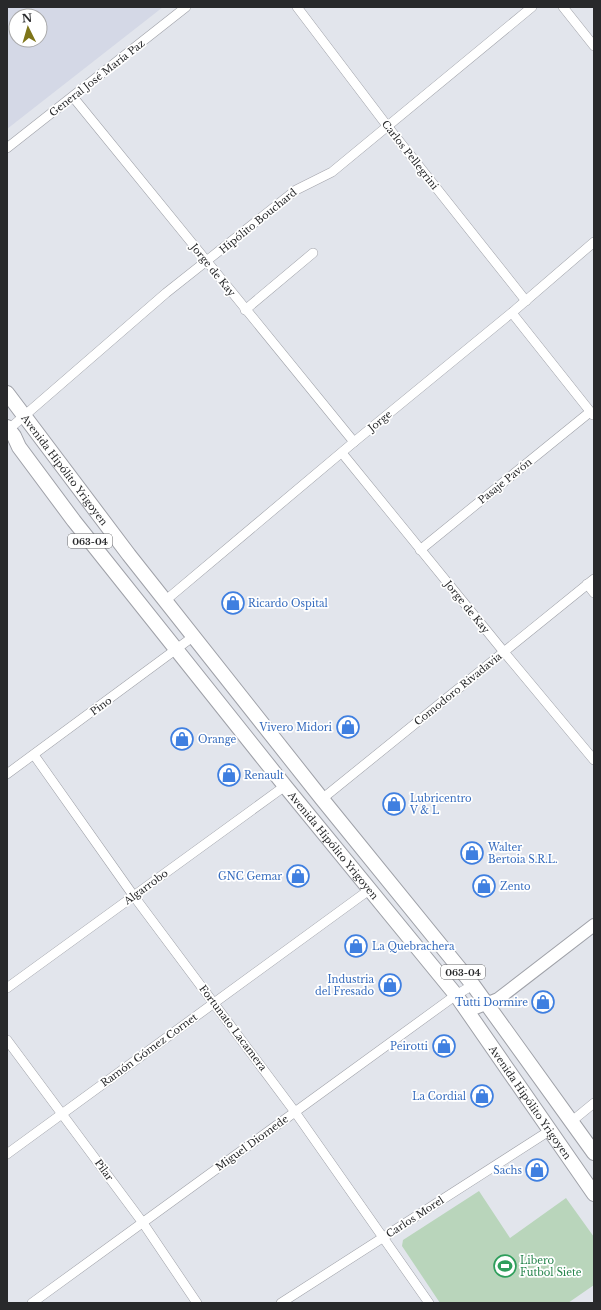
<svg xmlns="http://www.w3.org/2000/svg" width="601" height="1310" viewBox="0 0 601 1310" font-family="'Libre Baskerville',serif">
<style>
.built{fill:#d4d8e6;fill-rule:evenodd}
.green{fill:#b9d5bb}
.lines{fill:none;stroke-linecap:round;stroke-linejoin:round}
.minor-casing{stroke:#9fa1a8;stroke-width:10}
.secondary-casing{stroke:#9fa1a8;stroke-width:14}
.primary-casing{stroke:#9fa1a8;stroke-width:16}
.minor{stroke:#fff;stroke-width:9}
.secondary{stroke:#fff;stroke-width:12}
.primary{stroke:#fff;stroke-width:14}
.labels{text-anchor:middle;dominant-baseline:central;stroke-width:3.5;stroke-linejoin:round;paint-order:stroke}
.shield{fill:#fff;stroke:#68696b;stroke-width:1}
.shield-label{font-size:9px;font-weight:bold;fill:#28292b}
.street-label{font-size:10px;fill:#28292b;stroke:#fff}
.shop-label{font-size:10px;fill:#366cbe;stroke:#fff;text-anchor:start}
.leisure-label{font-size:10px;fill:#27864d;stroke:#fff;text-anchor:start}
</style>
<rect width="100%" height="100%" fill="#e2e5ec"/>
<!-- built -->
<path class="built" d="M7,7h156l-156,122zM16,16h24v24h-24z"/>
<!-- green -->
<path class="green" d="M479,1191l31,47 56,-40 28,39v48l-26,18h-128l-38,-57 1,-6z"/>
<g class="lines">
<!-- minor casing -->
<g class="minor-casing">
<g id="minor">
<path d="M297,7l91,120 138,174"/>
<path d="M563,7l31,39"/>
<path d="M73,97l281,345"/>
<path d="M7,148l179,-141"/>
<path d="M245,310l68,-57"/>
<path d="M512,313l81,102"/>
<path d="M9,429l157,-136 130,-103 36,-18 200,-165"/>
<path d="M342,453l162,199 90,108"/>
<path d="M420,550l170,-138"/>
<path d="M587,584l7,9"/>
<path d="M166,600l188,-158 161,-132 79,-68"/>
<path d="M34,755l99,140 162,217 134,191"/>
<path d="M7,774l187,-138"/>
<path d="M322,799l272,-220"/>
<path d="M7,988l278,-202"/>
<path d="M7,1040l136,183 54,80"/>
<path d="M572,1121l22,-18"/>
<path d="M7,1154l362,-264"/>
<path d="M32,1303l424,-308 17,-10"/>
<path d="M281,1303l268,-172"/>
</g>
</g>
<!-- secondary casing -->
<g class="secondary-casing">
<path id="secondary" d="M468,1011l30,-12 96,-74"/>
</g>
<!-- primary casing -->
<g class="primary-casing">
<g id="primary">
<path id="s1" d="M7,393l122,162 193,244 151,186 121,168"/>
<path id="s2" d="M7,427l7,9 5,11 55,74 211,265 171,209 138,199"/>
</g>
</g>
<!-- minor -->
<use href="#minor" class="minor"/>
<!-- secondary -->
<use href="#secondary" class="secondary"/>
<!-- primary -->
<use href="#primary" class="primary"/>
</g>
<!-- icons -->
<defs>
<g id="shop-ring" transform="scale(1.15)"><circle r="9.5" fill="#fff" stroke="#3f7fe0" stroke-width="1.5"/><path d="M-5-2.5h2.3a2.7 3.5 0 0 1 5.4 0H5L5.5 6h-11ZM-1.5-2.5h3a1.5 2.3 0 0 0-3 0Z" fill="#3f7fe0"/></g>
<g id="stadium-ring" transform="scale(1.15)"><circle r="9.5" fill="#fff" stroke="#2e9e5b" stroke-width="1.5"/><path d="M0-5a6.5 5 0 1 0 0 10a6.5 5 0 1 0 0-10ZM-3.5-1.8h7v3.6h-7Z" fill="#2e9e5b"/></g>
</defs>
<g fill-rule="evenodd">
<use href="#shop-ring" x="233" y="603"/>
<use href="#shop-ring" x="348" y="727"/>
<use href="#shop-ring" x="182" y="739"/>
<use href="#shop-ring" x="229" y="775"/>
<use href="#shop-ring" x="394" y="804"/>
<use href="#shop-ring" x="472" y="853"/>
<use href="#shop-ring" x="298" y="876"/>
<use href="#shop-ring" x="484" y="886"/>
<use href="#shop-ring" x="356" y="946"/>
<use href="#shop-ring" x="390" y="985"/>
<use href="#shop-ring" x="543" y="1002"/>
<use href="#shop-ring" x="444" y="1046"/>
<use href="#shop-ring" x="482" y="1096"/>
<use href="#shop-ring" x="537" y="1170"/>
<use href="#stadium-ring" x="505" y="1266"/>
</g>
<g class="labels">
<!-- shield labels -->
<g class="shield">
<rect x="68" y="534" width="44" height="14" rx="3"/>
<rect x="441" y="965" width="44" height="14" rx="3"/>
</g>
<g class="shield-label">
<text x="90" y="541">063-04</text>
<text x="463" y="972">063-04</text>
</g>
<!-- street labels -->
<g class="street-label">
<text transform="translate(97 78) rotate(-38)">General José María Paz</text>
<text transform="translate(410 155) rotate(52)">Carlos Pellegrini</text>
<text transform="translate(258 221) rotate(-39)">Hipólito Bouchard</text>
<text transform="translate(213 270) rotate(51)">Jorge de Kay</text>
<text transform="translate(380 421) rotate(-39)">Jorge</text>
<text stroke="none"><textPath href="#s1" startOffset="96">Avenida Hipólito Yrigoyen</textPath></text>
<text transform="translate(505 481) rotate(-39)">Pasaje Pavón</text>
<text transform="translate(467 607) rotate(51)">Jorge de Kay</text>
<text transform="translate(458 689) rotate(-39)">Comodoro Rivadavia</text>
<text transform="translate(101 706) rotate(-36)">Pino</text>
<text stroke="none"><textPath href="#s2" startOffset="531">Avenida Hipólito Yrigoyen</textPath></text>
<text transform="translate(146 887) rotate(-36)">Algarrobo</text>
<text transform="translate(233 1028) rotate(53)">Fortunato Lacamera</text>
<text transform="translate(149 1050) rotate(-36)">Ramón Gómez Cornet</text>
<text stroke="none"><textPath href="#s2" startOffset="855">Avenida Hipólito Yrigoyen</textPath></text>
<text transform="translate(252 1143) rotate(-36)">Miguel Diomede</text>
<text transform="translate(104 1170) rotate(54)">Pilar</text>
<text transform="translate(415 1217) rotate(-33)">Carlos Morel</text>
</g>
<!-- shop labels -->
<g class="shop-label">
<text x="248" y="603">Ricardo Ospital</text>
<text x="332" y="727" text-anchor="end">Vivero Midori</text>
<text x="198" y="739">Orange</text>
<text x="244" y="775">Renault</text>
<text x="410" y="798">Lubricentro<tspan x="410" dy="12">V &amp; L</tspan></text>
<text x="488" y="847">Walter<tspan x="488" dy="12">Bertoia S.R.L.</tspan></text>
<text x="282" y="876" text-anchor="end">GNC Gemar</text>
<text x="500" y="886">Zento</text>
<text x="372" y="946">La Quebrachera</text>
<text x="374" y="979" text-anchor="end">Industria<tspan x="374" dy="12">del Fresado</tspan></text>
<text x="528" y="1002" text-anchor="end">Tutti Dormire</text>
<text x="428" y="1046" text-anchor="end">Peirotti</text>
<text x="466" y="1096" text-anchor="end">La Cordial</text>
<text x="522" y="1170" text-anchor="end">Sachs</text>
</g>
<!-- leisure labels -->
<g class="leisure-label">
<text x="520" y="1260">Libero<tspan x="520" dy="12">Futbol Siete</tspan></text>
</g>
</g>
<!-- border -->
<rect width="601" height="1310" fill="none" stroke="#28292b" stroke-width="16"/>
<!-- north arrow -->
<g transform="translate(28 28) rotate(355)"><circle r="19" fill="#ffffff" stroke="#a9a9aa"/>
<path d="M0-3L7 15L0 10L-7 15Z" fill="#7e7519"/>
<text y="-6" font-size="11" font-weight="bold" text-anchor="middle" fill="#28292b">N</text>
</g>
</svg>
